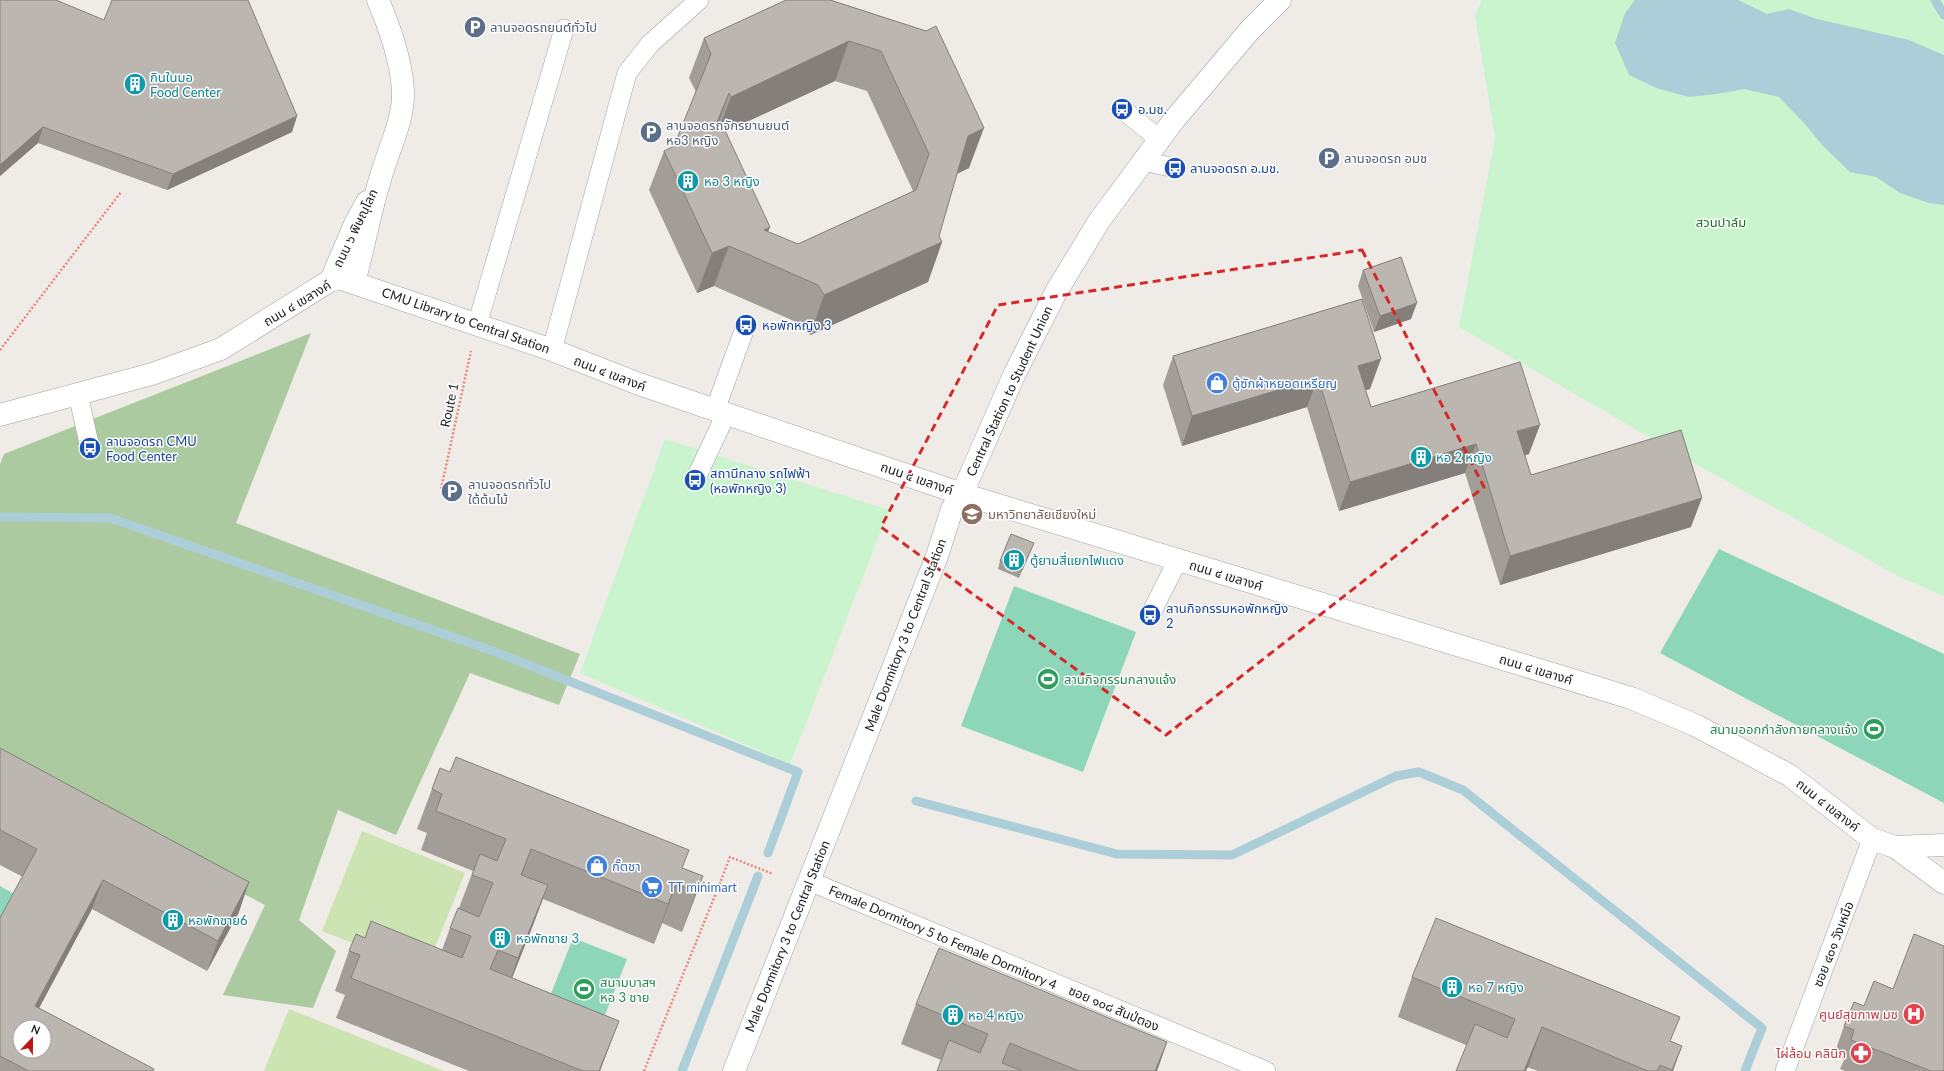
<svg xmlns="http://www.w3.org/2000/svg" width="1944" height="1071" viewBox="0 0 1944 1071" font-family="Lato,'Noto Sans Thai',sans-serif">
<style>
.grass{fill:#cbe4b2}
.forest{fill:#accaa0}
.park{fill:#c9f4cd}
.pitch{fill:#8dd6ba}
.water{fill:#acced8}
.lines{fill:none;stroke-linecap:round;stroke-linejoin:round}
.stream{stroke:#acced8;stroke-width:9}
.service-casing{stroke:#a1a1a1;stroke-width:20}
.minor-casing{stroke:#a1a1a1;stroke-width:23}
.path{stroke:#eb877c;stroke-width:2.5;stroke-dasharray:2 2;stroke-linecap:butt}
.service{stroke:#fff;stroke-width:19}
.minor{stroke:#fff;stroke-width:22}
.wall{fill:#a29d97;fill-rule:evenodd}
.shaded-wall{fill:#847f7b}
.building{fill:#bcb6b0;stroke:#847f7b;fill-rule:evenodd}
.marked{fill:none;stroke:#d62828;stroke-width:3;stroke-dasharray:8 5;stroke-linejoin:round}
.labels{text-anchor:middle;dominant-baseline:central;stroke-width:3;stroke-linejoin:round;paint-order:stroke}
.service-label{font-size:13px;fill:#4e5e75;stroke:#fff;text-anchor:start}
.culture-label{font-size:13px;fill:#0d838f;stroke:#fff;text-anchor:start}
.transit-label{font-size:13px;fill:#164399;stroke:#fff;text-anchor:start}
.park-label{font-size:13px;fill:#18731f;stroke:#fff}
.street-label{font-size:13px;fill:#202020;stroke:#fff}
.shop-label{font-size:13px;fill:#366cbe;stroke:#fff;text-anchor:start}
.education-label{font-size:13px;fill:#785e54;stroke:#fff;text-anchor:start}
.leisure-label{font-size:13px;fill:#27864d;stroke:#fff;text-anchor:start}
.health-label{font-size:13px;fill:#be3a42;stroke:#fff;text-anchor:end}
</style>
<rect width="100%" height="100%" fill="#efece7"/>
<!-- grass -->
<g class="grass">
<path d="M362,831l103,42 -40,99 -103,-41z"/>
<path d="M289,1009l155,62h-180z"/>
</g>
<!-- forest -->
<path class="forest" d="M311,333l-75,190 344,131 -21,51 -89,-32 -74,162 -58,-25 -39,110 37,31 -23,57 -90,-13 42,-90 -265,-137v-304l4,-10z"/>
<!-- park -->
<g class="park">
<path d="M1482,0h462v596l-44,-19 -199,-110 -242,-140 36,-189 -20,-122z"/>
<path d="M665,439l224,71 -99,254 -210,-91z"/>
</g>
<!-- pitch -->
<g class="pitch">
<path d="M1719,549l225,105v149l-284,-150z"/>
<path d="M1014,586l122,46 -53,140 -122,-46z"/>
<path d="M0,886l16,9 -16,29z"/>
<path d="M573,938l54,21 -32,81 -54,-21z"/>
</g>
<!-- water -->
<path class="water" d="M1635,0h103l29,14 22,-5 28,10 92,21 35,15v150l-15,-2 -29,-10 -24,-16 -26,-5 -27,-26 -19,-23 -25,-26 -35,-8 -27,5 -28,3 -33,-9 -27,-13 -14,-32 10,-30z"/>
<g class="lines">
<!-- stream -->
<g class="stream">
<path d="M1935,0l9,15"/>
<path d="M0,517l110,1 383,133 305,121 -30,81"/>
<path d="M916,801l201,53 115,1 164,-79 23,-4 44,18 299,238 -17,43"/>
<path d="M682,1071l76,-195"/>
</g>
<!-- service casing -->
<g class="service-casing">
<g id="service">
<path d="M1122,109l37,30 -9,12"/>
<path d="M1136,171l7,-10 32,7"/>
<path d="M477,325l87,-296"/>
<path d="M552,350l75,-277 23,-29 49,-44"/>
<path d="M701,405l14,5 31,-85"/>
<path d="M90,448l-12,-54 13,-4"/>
<path d="M695,480l31,-66 13,4"/>
<path d="M1150,615l28,-55 -14,-4"/>
<path d="M803,895l6,-14 457,190"/>
<path d="M1785,1071l87,-232"/>
</g>
</g>
<!-- minor casing -->
<g class="minor-casing">
<g id="minor">
<path d="M331,280l24,-56 12,-22"/>
<path d="M354,282c10,-35 16,-71 27,-106 8,-28 23,-56 22,-85 -2,-32 -13,-62 -25,-91"/>
<path d="M0,415l152,-41 69,-25 110,-69 11,-1 210,71 87,34 323,110 669,204 64,27 94,50 83,64 23,8 49,-2"/>
<path d="M1895,847l49,36"/>
<path d="M734,1071l203,-515 15,-47 10,-15 53,-121 41,-81 43,-71 75,-101 76,-90 30,-30"/>
</g>
</g>
<!-- path -->
<g class="path">
<path d="M0,350l121,-158"/>
<path d="M441,489l30,-138"/>
<path d="M699,881l19,7 12,-31 43,17"/>
<path d="M644,1071l74,-183"/>
</g>
<!-- service -->
<use href="#service" class="service"/>
<!-- minor -->
<use href="#minor" class="minor"/>
</g>
<!-- wall -->
<g class="wall">
<path d="M0,0l297,116 -5,16 -125,58 -129,-47 -38,33z"/>
<path d="M831,0l95,31 43,137 -12,6 -18,62 3,6 -14,40 -118,53 -7,-10 -89,-39 -17,7 -48,-103 15,-39 10,-5 22,-54 -7,-14 15,-40zM835,81l32,10 46,100 -115,53 -30,-12 -43,-100z"/>
<path d="M1363,270l48,49 -37,13 -16,-46z"/>
<path d="M1362,299l8,90 -5,1 6,17 158,47 -4,1 6,20 160,52 -191,58 -35,-112 -126,38 -32,-104 -125,39 -19,-61 10,-29z"/>
<path d="M1034,543l-15,35 -21,-9 2,-8z"/>
<path d="M0,748l239,164 -32,59 -115,-62 -53,99 114,63h-153v-153l23,-41 -23,-12z"/>
<path d="M432,789l251,79 20,8 -21,56 -20,-9 -8,21 -111,-45 -10,26 -21,53 107,43 -19,50h-131l-133,-53 9,-23 -10,-4 14,-40 16,-13 77,12 8,-22 9,-20 14,-37 -52,-21 6,-17 -10,-4z"/>
<path d="M1412,977l259,64 2,30h-135l-72,-26 -68,-28z"/>
<path d="M916,1004l251,38 -10,29h-220l4,-11 -40,-16z"/>
<path d="M1864,1006l80,65h-99l-5,-2 4,-9 -10,-5 10,-29z"/>
</g>
<!-- shaded-wall -->
<g class="shaded-wall">
<path d="M849,41l-14,40 -119,55 15,-39z"/>
<path d="M729,93l-14,40v-6z"/>
<path d="M297,116l-5,16 -125,58 6,-16z"/>
<path d="M43,127l-5,16 -38,33v-11z"/>
<path d="M984,128l-15,40 -15,7 14,-39z"/>
<path d="M770,227l-12,32 6,-29z"/>
<path d="M942,242l-14,40 -118,53 14,-40z"/>
<path d="M729,246l-15,40 -17,7 15,-40z"/>
<path d="M1417,303l-6,16 -37,13 6,-16z"/>
<path d="M1381,359l-11,30 -23,6 11,-29z"/>
<path d="M1318,378l-11,29 -125,39 10,-30z"/>
<path d="M1540,425l-11,29 -23,7 11,-30z"/>
<path d="M1476,444l-11,29 -126,38 11,-29z"/>
<path d="M1702,498l-11,29 -191,58 10,-29z"/>
<path d="M531,849l-14,40 4,-14z"/>
<path d="M703,876l-21,56 14,-40z"/>
<path d="M103,880l-11,29 -63,118 6,-21z"/>
<path d="M249,882l-10,30 -32,59 11,-30z"/>
<path d="M676,884l-14,39 -8,21 14,-40z"/>
<path d="M548,885l-15,40 -29,73 14,-40z"/>
<path d="M619,1021l-15,39 -4,11h-1z"/>
<path d="M1542,1027l-14,40 -2,4h-2z"/>
<path d="M1167,1042l-10,29h-2z"/>
<path d="M1682,1046l-9,25h-1v-1z"/>
</g>
<!-- building -->
<g class="building">
<path d="M0,0h56l48,20 8,-20h136l49,116 -124,58 -130,-47 -43,38z"/>
<path d="M786,0h44l96,31 10,-5 48,102 -16,8 -29,100 3,6 -118,53 -6,-10 -89,-39 -17,7 -48,-102 10,-5 37,-92 -7,-16zM849,41l32,10 48,103 -13,36 -118,54 -34,-14 6,-3 -48,-103 -7,3 14,-34 2,4z"/>
<path d="M1401,257l16,46 -37,13 -17,-46z"/>
<path d="M1362,299l19,60 -23,7 13,41 149,-45 20,63 -23,6 14,44 150,-45 21,68 -192,58 -34,-112 -126,38 -32,-104 -126,38 -19,-60z"/>
<path d="M1011,534l23,9 -12,27 -22,-9z"/>
<path d="M0,748l249,134 -31,59 -115,-61 -68,126 119,63 -1,2h-124l-29,-15v-138l37,-69 -37,-19zM20,1027h24v24h-24z"/>
<path d="M456,757l233,93 -7,18 21,8 -7,16 -20,-8 -8,20 -137,-55 -10,26 27,10 -30,73 -20,-8 -8,19 129,52 -20,50h-16l-232,-93 9,-23 -11,-4 7,-17 9,4 6,-17 91,37 9,-22 -21,-8 8,-20 21,9 14,-34 -21,-8 8,-21 17,7 9,-22 -70,-28 6,-17 -10,-5 8,-21 10,4z"/>
<path d="M1436,918l244,99 -10,24 12,5 -10,24 -12,-5 -3,6h-9l-106,-44 -18,44h-68l19,-47 32,14 8,-19 -103,-42z"/>
<path d="M1914,934l30,12v125h-13l-80,-31 3,-10 -10,-4 10,-24 10,4 10,-25 19,8z"/>
<path d="M939,948l228,94 -12,29h-76l-69,-28 -8,20 20,8h-85l12,-31 31,13 8,-19 -72,-30z"/>
</g>
<!-- marked area -->
<path class="marked" d="M1362,250l122,237 -318,248 -285,-208 117,-222z"/>
<!-- icons -->
<defs>
<g id="parking-disc" transform="scale(1.15)"><circle r="9.5" fill="#5c6f8a" stroke="#fff"/><path d="M-3.5-5.5H1a3.5 3.5 0 0 1 0 7H-1V5.5H-3.5ZM-1-3.4V-.6H.8a1.4 1.4 0 0 0 0-2.8Z" fill="#fff"/></g>
<g id="building-disc" transform="scale(1.15)"><circle r="9.5" fill="#0f9aa8" stroke="#fff"/><path d="M-4-6H4V6H1V3H-1V6H-4ZM-2.5-4.3h1.7v1.8h-1.7ZM.8-4.3h1.7v1.8H.8ZM-2.5-1h1.7V.8h-1.7ZM.8-1h1.7V.8H.8Z" fill="#fff"/></g>
<g id="bus-disc" transform="scale(1.15)"><circle r="9.5" fill="#1a4fb4" stroke="#fff"/><path d="M-5-6H5V4H4V6H2V4H-2V6H-4V4H-5ZM-3.5-4V0h7V-4ZM-3.5 1.2v1.5H-2V1.2ZM2 1.2v1.5H3.5V1.2Z" fill="#fff"/></g>
<g id="shop-disc" transform="scale(1.15)"><circle r="9.5" fill="#3f7fe0" stroke="#fff"/><path d="M-5-2.5h2.3a2.7 3.5 0 0 1 5.4 0H5L5.5 6h-11ZM-1.5-2.5h3a1.5 2.3 0 0 0-3 0Z" fill="#fff"/></g>
<g id="university-disc" transform="scale(1.15)"><circle r="9.5" fill="#8d6e63" stroke="#fff"/><path d="M0-5L7-2L0 1L-7-2ZM-4 1L0 2.5L4 1V4Q0 6-4 4Z" fill="#fff"/></g>
<g id="stadium-disc" transform="scale(1.15)"><circle r="9.5" fill="#2e9e5b" stroke="#fff"/><path d="M0-5a6.5 5 0 1 0 0 10a6.5 5 0 1 0 0-10ZM-3.5-1.8h7v3.6h-7Z" fill="#fff"/></g>
<g id="supermarket-disc" transform="scale(1.15)"><circle r="9.5" fill="#3f7fe0" stroke="#fff"/><path d="M-6-5.5h2.5l.6 2H6L4.5 2H-2.5L-4.4-4H-6ZM-1.5 3.2a1.3 1.3 0 1 0 .1 0ZM3 3.2a1.3 1.3 0 1 0 .1 0Z" fill="#fff"/></g>
<g id="hospital-disc" transform="scale(1.15)"><circle r="9.5" fill="#e0444e" stroke="#fff"/><path d="M-5-5h3v3.5h4V-5h3V5h-3V1.5h-4V5h-3Z" fill="#fff"/></g>
<g id="pharmacy-disc" transform="scale(1.15)"><circle r="9.5" fill="#e0444e" stroke="#fff"/><path d="M-2-6h4v4h4v4h-4v4h-4v-4h-4v-4h4Z" fill="#fff"/></g>
</defs>
<g fill-rule="evenodd">
<use href="#parking-disc" x="475" y="27"/>
<use href="#building-disc" x="135" y="84"/>
<use href="#bus-disc" x="1122" y="109"/>
<use href="#parking-disc" x="651" y="132"/>
<use href="#parking-disc" x="1329" y="158"/>
<use href="#bus-disc" x="1175" y="168"/>
<use href="#building-disc" x="688" y="181"/>
<use href="#bus-disc" x="746" y="325"/>
<use href="#shop-disc" x="1217" y="383"/>
<use href="#bus-disc" x="90" y="448"/>
<use href="#building-disc" x="1421" y="457"/>
<use href="#bus-disc" x="695" y="480"/>
<use href="#parking-disc" x="452" y="491"/>
<use href="#university-disc" x="972" y="514"/>
<use href="#building-disc" x="1014" y="560"/>
<use href="#bus-disc" x="1150" y="615"/>
<use href="#stadium-disc" x="1048" y="679"/>
<use href="#stadium-disc" x="1874" y="729"/>
<use href="#shop-disc" x="597" y="866"/>
<use href="#supermarket-disc" x="652" y="887"/>
<use href="#building-disc" x="173" y="920"/>
<use href="#building-disc" x="500" y="938"/>
<use href="#building-disc" x="1452" y="987"/>
<use href="#stadium-disc" x="584" y="989"/>
<use href="#hospital-disc" x="1914" y="1014"/>
<use href="#building-disc" x="953" y="1015"/>
<use href="#pharmacy-disc" x="1861" y="1053"/>
</g>
<g class="labels">
<!-- service labels -->
<g class="service-label">
<text x="490" y="27">ลานจอดรถยนต์ทั่วไป</text>
<text x="666" y="125">ลานจอดรถจักรยานยนต์<tspan x="666" dy="15">หอ3 หญิง</tspan></text>
<text x="1344" y="158">ลานจอดรถ อมช</text>
<text x="468" y="484">ลานจอดรถทั่วไป<tspan x="468" dy="15">ใต้ต้นไม้</tspan></text>
</g>
<!-- culture labels -->
<g class="culture-label">
<text x="150" y="77">กินในมอ<tspan x="150" dy="15">Food Center</tspan></text>
<text x="704" y="181">หอ 3 หญิง</text>
<text x="1436" y="457">หอ 2 หญิง</text>
<text x="1030" y="560">ตู้ยามสี่แยกไฟแดง</text>
<text x="188" y="920">หอพักชาย6</text>
<text x="516" y="938">หอพักชาย 3</text>
<text x="1468" y="987">หอ 7 หญิง</text>
<text x="968" y="1015">หอ 4 หญิง</text>
</g>
<!-- transit labels -->
<g class="transit-label">
<text x="1138" y="109">อ.มช.</text>
<text x="1190" y="168">ลานจอดรถ อ.มช.</text>
<text x="762" y="325">หอพักหญิง 3</text>
<text x="106" y="441">ลานจอดรถ CMU<tspan x="106" dy="15">Food Center</tspan></text>
<text x="710" y="473">สถานีกลาง รถไฟฟ้า<tspan x="710" dy="15">(หอพักหญิง 3)</tspan></text>
<text x="1166" y="608">ลานกิจกรรมหอพักหญิง<tspan x="1166" dy="15">2</tspan></text>
</g>
<!-- park labels -->
<g class="park-label">
<text x="1721" y="222">สวนปาล์ม</text>
</g>
<!-- street labels -->
<g class="street-label">
<text transform="translate(355 228) rotate(-64)">ถนน ๖ พิษณุโลก</text>
<text transform="translate(297 303) rotate(-31)">ถนน ๔ เขลางค์</text>
<text transform="translate(466 320) rotate(19)">CMU Library to Central Station</text>
<text transform="translate(610 373) rotate(21)">ถนน ๔ เขลางค์</text>
<text transform="translate(1009 391) rotate(-65)">Central Station to Student Union</text>
<text transform="translate(449 405) rotate(-78)">Route 1</text>
<text transform="translate(917 478) rotate(19)">ถนน ๔ เขลางค์</text>
<text transform="translate(1226 575) rotate(17)">ถนน ๔ เขลางค์</text>
<text transform="translate(905 635) rotate(-69)">Male Dormitory 3 to Central Station</text>
<text transform="translate(1536 669) rotate(17)">ถนน ๔ เขลางค์</text>
<text transform="translate(1828 805) rotate(38)">ถนน ๔ เขลางค์</text>
<text transform="translate(787 936) rotate(-68)">Male Dormitory 3 to Central Station</text>
<text transform="translate(943 937) rotate(23)">Female Dormitory 5 to Female Dormitory 4</text>
<text transform="translate(1833 944) rotate(-69)">ซอย ๔๐๑ วังเหนึอ</text>
<text transform="translate(1114 1008) rotate(23)">ซอย ๑๐๘ สันป่ตอง</text>
</g>
<!-- shop labels -->
<g class="shop-label">
<text x="1232" y="383">ตู้ซักผ้าหยอดเหรียญ</text>
<text x="612" y="866">กั๊ตชา</text>
<text x="668" y="887">TT minimart</text>
</g>
<!-- education labels -->
<g class="education-label">
<text x="988" y="514">มหาวิทยาลัยเชียงใหม่</text>
</g>
<!-- leisure labels -->
<g class="leisure-label">
<text x="1064" y="679">ลานกิจกรรมกลางแจ้ง</text>
<text x="1858" y="729" text-anchor="end">สนามออกกำลังกายกลางแจ้ง</text>
<text x="600" y="982">สนามบาสฯ<tspan x="600" dy="15">หอ 3 ชาย</tspan></text>
</g>
<!-- health labels -->
<g class="health-label">
<text x="1898" y="1014">ศูนย์สุขภาพ มช</text>
<text x="1846" y="1053">ไผ่ล้อม คลินิก</text>
</g>
</g>
<!-- north arrow -->
<g transform="translate(32 1039) rotate(22)"><circle r="19" fill="#ffffff" stroke="#a6a6a6"/>
<path d="M0-3L7 15L0 10L-7 15Z" fill="#ba1615"/>
<text y="-6" font-size="11" font-weight="bold" text-anchor="middle" fill="#202020">N</text>
</g>
</svg>
